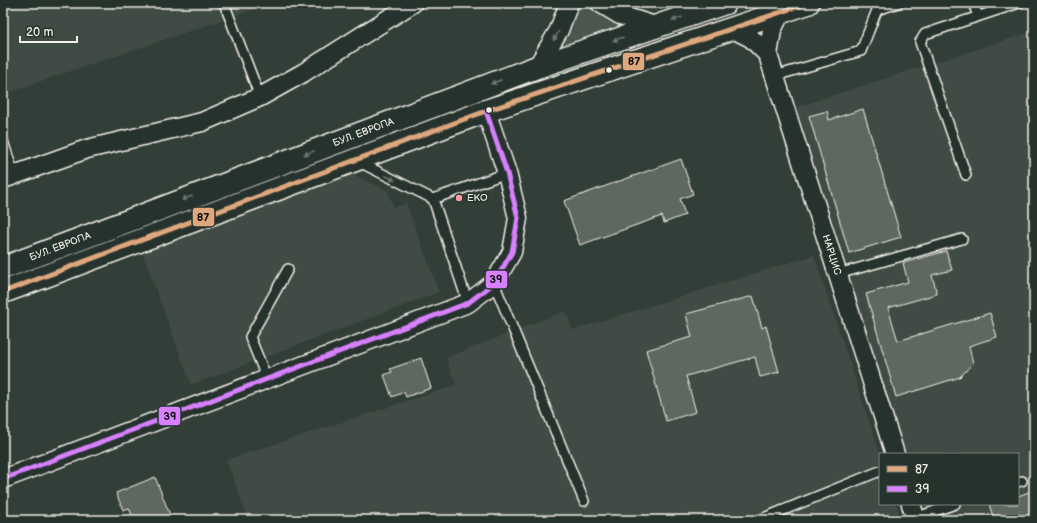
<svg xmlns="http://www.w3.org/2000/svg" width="1037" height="523" viewBox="0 0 1037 523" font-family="'Balsamiq Sans',sans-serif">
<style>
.built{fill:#404b44}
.green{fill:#4c564f;stroke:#a0a49c}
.building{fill:#5f6861;stroke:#f4f1e8}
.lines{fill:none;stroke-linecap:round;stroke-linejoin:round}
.service-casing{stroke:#f4f1e8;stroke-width:12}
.minor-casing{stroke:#f4f1e8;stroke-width:21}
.secondary-casing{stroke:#f4f1e8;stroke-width:25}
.service{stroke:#26332d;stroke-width:9}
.minor{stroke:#26332d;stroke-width:18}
.secondary{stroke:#26332d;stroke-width:22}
.bus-1-casing{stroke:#26332d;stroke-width:8}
.bus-2-casing{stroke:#26332d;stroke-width:8}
.bus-1{stroke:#dfa77e;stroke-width:5}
.bus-2{stroke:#d880ff;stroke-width:5}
.oneway{fill:#6e766e}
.bus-dot{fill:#f4f1e8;stroke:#26332d;stroke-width:1.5}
.poi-dot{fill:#ff9aa2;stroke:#26332d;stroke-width:1.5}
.labels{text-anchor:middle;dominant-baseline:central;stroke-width:3;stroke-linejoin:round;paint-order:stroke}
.street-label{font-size:10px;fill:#f4f1e8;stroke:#26332d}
.poi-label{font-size:10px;fill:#f4f1e8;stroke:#26332d;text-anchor:start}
.line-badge{stroke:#26332d;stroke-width:1.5}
.pale-badge-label{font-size:11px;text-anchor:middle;font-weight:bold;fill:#111}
</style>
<rect width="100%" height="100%" fill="#323e38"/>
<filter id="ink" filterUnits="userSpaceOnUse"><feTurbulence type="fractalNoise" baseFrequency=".025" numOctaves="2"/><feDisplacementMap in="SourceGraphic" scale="8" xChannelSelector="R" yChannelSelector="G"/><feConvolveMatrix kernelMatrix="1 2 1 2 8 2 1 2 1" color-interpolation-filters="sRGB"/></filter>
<g filter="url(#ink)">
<!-- built -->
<g class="built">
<path d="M3,3h270l-270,91z"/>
<path d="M1034,31v489h-109l-6,-16h99v-50h-114l-55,-183 -53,-164z"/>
<path d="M352,174l36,17 6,17 12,-5 33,89 -248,93 -49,-133z"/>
<path d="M814,255l66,199v50h16l5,16h-652l-23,-60 230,-75 -10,-27 119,-47 8,19z"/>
</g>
<!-- green -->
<path class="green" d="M569,3h31l55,23 -118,41z"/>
<!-- building -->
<g class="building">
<path d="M863,109l38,128 -52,16 -40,-137 18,-5 2,9z"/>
<path d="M681,159l12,35 -13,5 5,16 -21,8 -2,-7 -82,29 -16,-44z"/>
<path d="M946,251l6,19 -20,5 5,19 -49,14 10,33 92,-28 7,24 -28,9 4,17 -13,14 -64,20 -30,-103 42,-12 -5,-19z"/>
<path d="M753,296l9,32 4,-2 13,46 -19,5 -5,-20 -69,19 10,36 -30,9 -20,-71 46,-13 -6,-23z"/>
<path d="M421,358l10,30 -25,9 -2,-5 -12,5 -8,-22 8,-3 -2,-3z"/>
<path d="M155,477l17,43h-38l-5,-12 -6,2 -7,-17z"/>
<path d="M1034,490v30h-40l-5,-16h29v-8z"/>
</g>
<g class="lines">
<!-- service casing -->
<g class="service-casing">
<g id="service">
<path d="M224,3l36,94"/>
<path d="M973,3l5,13"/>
<path d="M775,76l86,-25 16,-41 21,-7"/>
<path d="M3,141l11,34"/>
<path d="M359,162l74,37 74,-26"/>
<path d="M966,175l-46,-133 5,-8 94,-31"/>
<path d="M433,199l35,104"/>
<path d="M838,274l124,-35"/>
<path d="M494,283l90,218"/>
<path d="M267,379l-17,-42 38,-68"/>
<path d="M1018,482l4,-1"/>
<path d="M915,518l40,-14"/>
<path d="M759,520l121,-49"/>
</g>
</g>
<!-- minor casing -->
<g class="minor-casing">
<g id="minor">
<path d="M600,3l20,12 35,11"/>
<path id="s1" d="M781,12l-9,18 -4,25 127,399"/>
<path d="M733,29l18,9 17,17"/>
<path d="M537,67l22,-37 10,-27"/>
<path d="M3,179l84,-30 115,-27 58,-25 43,-24 110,-70"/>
<path d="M3,479l465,-176 26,-20 18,-31 6,-34 -11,-45 -21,-62"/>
<path d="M911,504l5,16"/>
</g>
</g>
<!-- secondary casing -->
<g class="secondary-casing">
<g id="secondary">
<path id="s2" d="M3,268l534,-201 188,-64"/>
<path d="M3,292l483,-181 322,-108"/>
</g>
</g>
<!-- service -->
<use href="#service" class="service"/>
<!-- minor -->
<use href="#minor" class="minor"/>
<!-- secondary -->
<use href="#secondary" class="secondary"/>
<!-- bus-1 casing -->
<g class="bus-1-casing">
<path id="bus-1" d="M3,292l483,-181 322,-108"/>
</g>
<!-- bus-2 casing -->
<g class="bus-2-casing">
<path id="bus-2" d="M3,479l465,-176 26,-20 18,-31 6,-34 -11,-45 -21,-62"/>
</g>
<!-- bus-1 -->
<use href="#bus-1" class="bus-1"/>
<!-- bus-2 -->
<use href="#bus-2" class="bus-2"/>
</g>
<!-- one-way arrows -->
<defs><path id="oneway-solid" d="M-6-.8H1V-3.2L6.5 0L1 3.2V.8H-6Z"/></defs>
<g class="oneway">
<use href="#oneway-solid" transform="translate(677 19) rotate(161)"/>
<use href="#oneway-solid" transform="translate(556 36) rotate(121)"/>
<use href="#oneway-solid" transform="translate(618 39) rotate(161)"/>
<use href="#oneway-solid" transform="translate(496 82) rotate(159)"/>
<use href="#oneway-solid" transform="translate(309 153) rotate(159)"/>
<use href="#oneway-solid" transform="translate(390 178) rotate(27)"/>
<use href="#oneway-solid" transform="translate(187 198) rotate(159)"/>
</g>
</g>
<!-- markers -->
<g class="bus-dot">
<circle cx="609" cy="70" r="3.5"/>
<circle cx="489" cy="110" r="3.5"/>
</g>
<circle class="poi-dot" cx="459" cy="198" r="4"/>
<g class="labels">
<!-- street labels -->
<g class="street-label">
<text stroke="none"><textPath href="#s2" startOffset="385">БУЛ. ЕВРОПА</textPath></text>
<text stroke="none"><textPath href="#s2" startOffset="61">БУЛ. ЕВРОПА</textPath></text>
<text stroke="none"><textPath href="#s1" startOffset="255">НАРЦИС</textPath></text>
</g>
<!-- poi labels -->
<g class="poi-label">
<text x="467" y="198">EKO</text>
</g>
</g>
<g class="line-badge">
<rect x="622" y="52" width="23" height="19" rx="4" fill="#dfa77e"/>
<rect x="192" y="207" width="23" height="20" rx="4" fill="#dfa77e"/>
<rect x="485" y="270" width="23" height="19" rx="4" fill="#d880ff"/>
<rect x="158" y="406" width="23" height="20" rx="4" fill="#d880ff"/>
</g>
<g class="pale-badge-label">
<text x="634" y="65">87</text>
<text x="203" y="221">87</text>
<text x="496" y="283">39</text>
<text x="170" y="420">39</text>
</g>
<!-- margin -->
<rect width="1037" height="523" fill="none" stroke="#26332d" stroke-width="16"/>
<rect x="8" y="8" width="1021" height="507" fill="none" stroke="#f4f1e8" stroke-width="1.5" filter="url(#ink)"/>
<!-- legend -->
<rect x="879" y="453" width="140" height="52" fill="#26332d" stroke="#787f78"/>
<rect x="887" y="466" width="20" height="6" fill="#dfa77e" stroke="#787f78"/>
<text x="915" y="473" font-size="12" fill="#f4f1e8">87</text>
<rect x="887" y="486" width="20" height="6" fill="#d880ff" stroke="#787f78"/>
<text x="915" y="493" font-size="12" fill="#f4f1e8">39</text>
<!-- scale -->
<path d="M20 36v6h57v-6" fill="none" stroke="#f4f1e8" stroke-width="2"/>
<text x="26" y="36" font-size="12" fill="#f4f1e8" stroke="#26332d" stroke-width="3" paint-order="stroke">20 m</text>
</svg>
